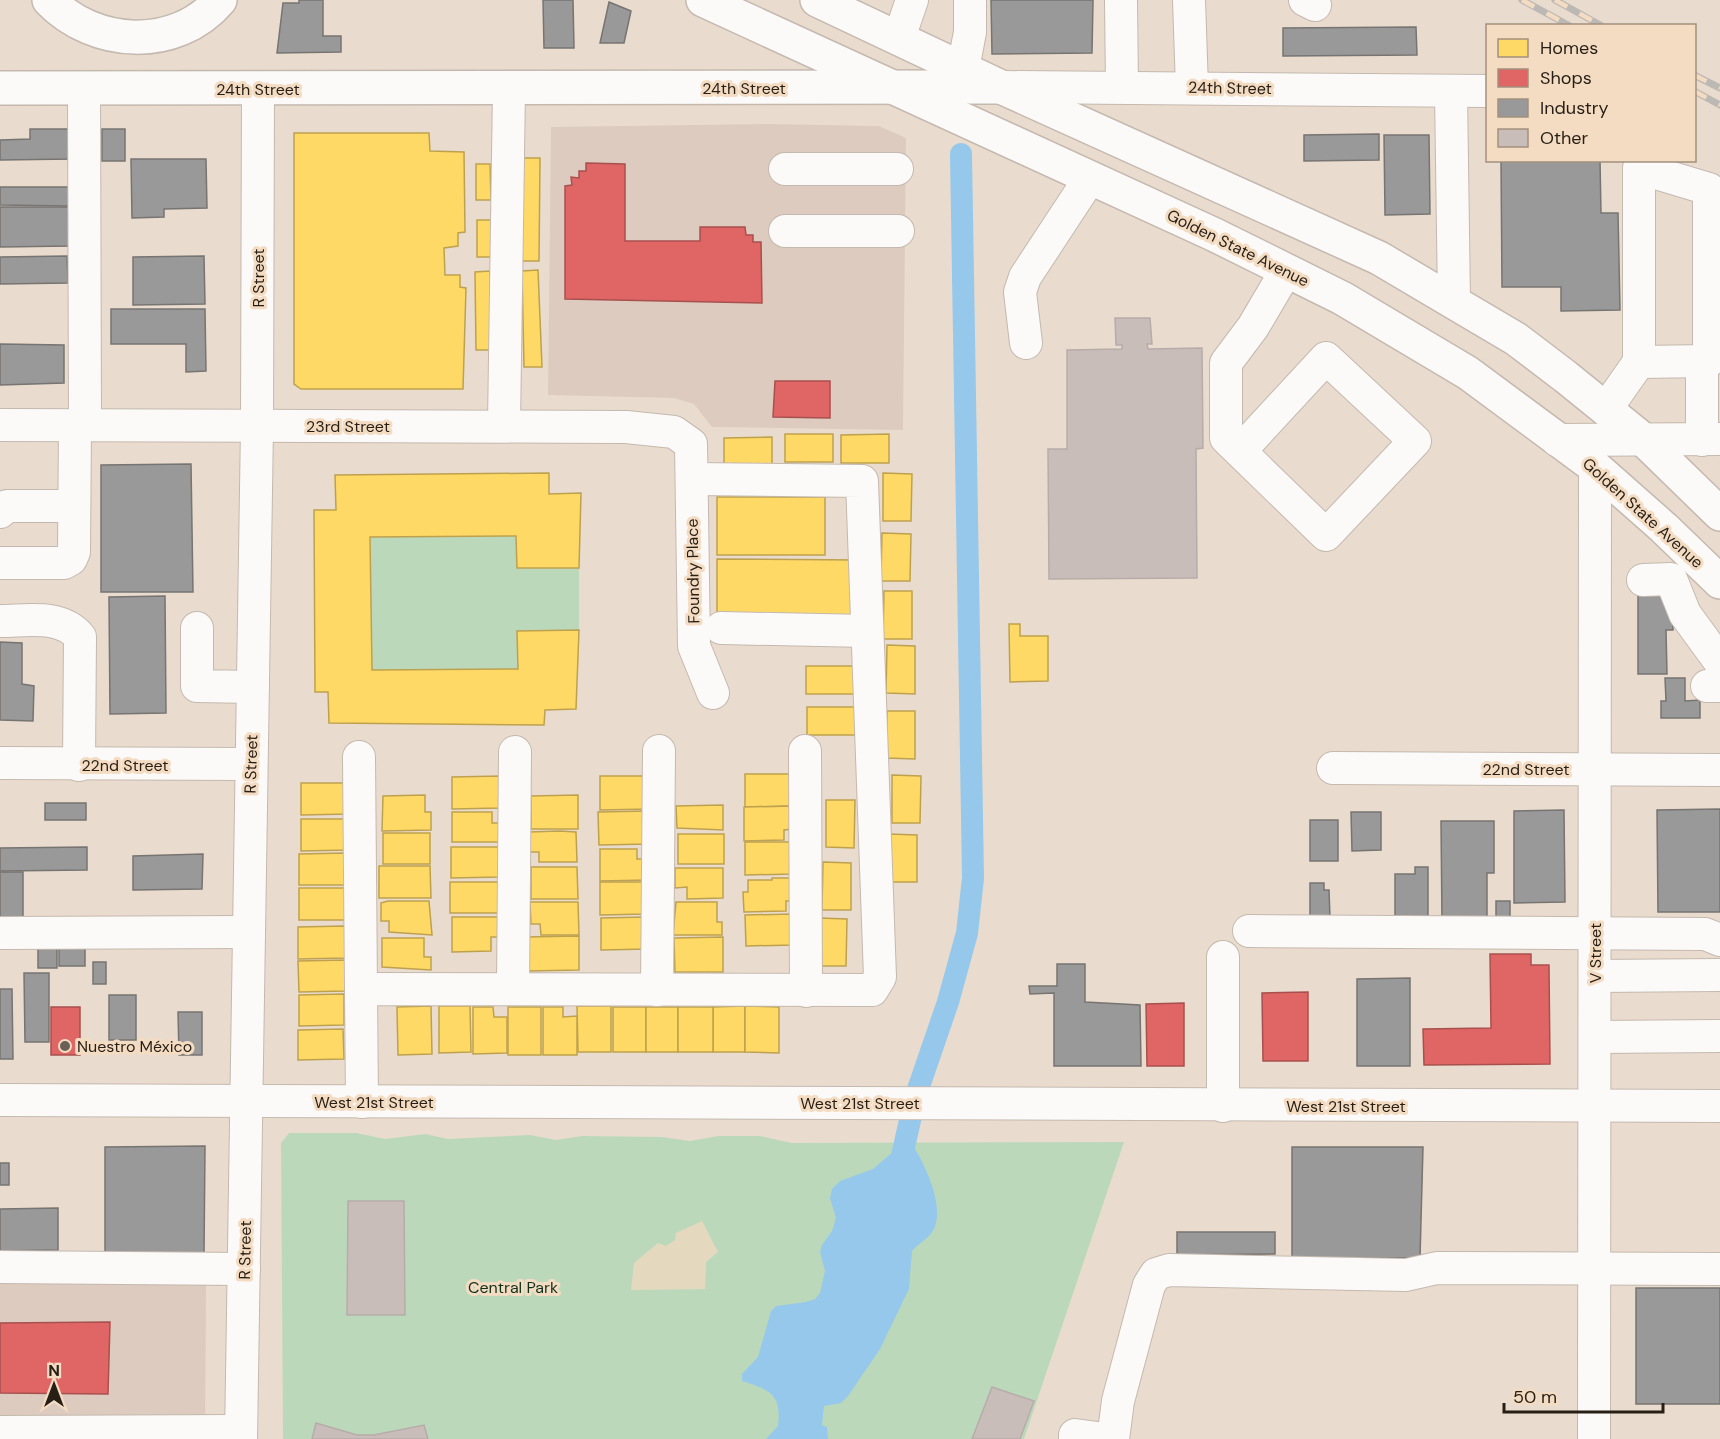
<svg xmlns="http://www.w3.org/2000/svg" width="1720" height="1439" viewBox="0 0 1720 1439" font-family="'DM Sans',sans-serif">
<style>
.commercial{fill:#dccbbe}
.green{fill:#bbd9ba}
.sand{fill:#e4d9bf}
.water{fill:#95c8eb}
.homes{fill:#ffd966;stroke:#bea14e;stroke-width:1.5}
.shops{fill:#e06666;stroke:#a8504e;stroke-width:1.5}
.industry{fill:#999;stroke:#777471;stroke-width:1.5}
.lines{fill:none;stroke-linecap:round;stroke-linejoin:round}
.canal{stroke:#95c8eb;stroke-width:22}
.building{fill:#c9bdba;stroke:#b7aca9;stroke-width:1.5}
.minor-casing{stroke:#c4b9af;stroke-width:34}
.major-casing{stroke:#c4b9af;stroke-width:36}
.highway-casing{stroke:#c4b9af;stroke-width:36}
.minor{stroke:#fcfaf8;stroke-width:32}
.major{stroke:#fcfaf8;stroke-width:33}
.highway{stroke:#fcfaf8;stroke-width:33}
.rail-casing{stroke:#bcb8b4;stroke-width:7}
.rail{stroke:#f4dcc3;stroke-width:4.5;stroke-dasharray:14;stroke-linecap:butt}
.poi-dot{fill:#6b6056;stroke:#f4dcc3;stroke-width:2}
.labels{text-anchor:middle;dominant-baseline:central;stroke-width:6;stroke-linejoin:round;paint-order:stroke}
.street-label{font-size:16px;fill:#271e15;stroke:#f4dcc3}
.poi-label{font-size:16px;fill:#271e15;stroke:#f4dcc3;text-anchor:start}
.park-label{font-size:16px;fill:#0f311c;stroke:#f4dcc3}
</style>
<rect width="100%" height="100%" fill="#e9dcce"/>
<!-- commercial -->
<g class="commercial">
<path d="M768,124l111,2 27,12 -3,292 -191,-3 -18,-23 -20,-6 -126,-3 3,-268z"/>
<path d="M0,1276l206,2 -1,161h-205z"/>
</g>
<!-- green -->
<g class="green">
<path d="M516,536l1,32h62v62l-61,1v38l-146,1 -2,-133z"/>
<path d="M289,1133h67l29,6 40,-5 23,5 82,-4 26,5 26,-4 80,1 28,4 28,-5h42l32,7 332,-1 -100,297h-741l-2,-296z"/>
</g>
<!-- sand -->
<path class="sand" d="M702,1221l16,31 -12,10 -1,27 -74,1 3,-27 24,-20 8,3 9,-6 1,-7z"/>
<!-- water -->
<path class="water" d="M902,1144h10c13,20 38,71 17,92 -5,5 -12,9 -17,15l-3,38 -29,60 -32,47 -7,7 -17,3 -2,19 5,2 1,12h-62l12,-13c4,-33 -9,-36 -36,-45v-7l16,-17 13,-46 5,-5 30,-4 9,-3 5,-6 5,-22 -5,-19 2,-7 10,-14 4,-13 -6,-20 2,-9 8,-8 33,-12z"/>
<!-- homes -->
<g class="homes">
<path d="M294,133h135l1,18 34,1 1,80 -7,1v13l-14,2 1,27h15v12l6,1 -3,101h-162l-7,-5z"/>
<path d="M522,158h18l-1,103h-17z"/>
<path d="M476,164h14l1,36h-15z"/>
<rect x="477" y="220" width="15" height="37"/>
<path d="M538,270l4,97h-18l-2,-96z"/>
<path d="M490,271v79h-14l-1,-78z"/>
<rect x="785" y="434" width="48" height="28"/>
<path d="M889,434v29h-48v-28z"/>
<path d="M772,437v29h-48v-28z"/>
<path d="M549,473v21l32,-1 -2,75h-62l-1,-32 -146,1 2,133 146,-1 -1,-38 62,-1 -3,79 -31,1 -1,15 -215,-2 -1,-31h-13l-1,-182h22l-1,-35z"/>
<path d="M883,473l29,1 -1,47h-28z"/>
<rect x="717" y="497" width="108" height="58"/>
<path d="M882,533l29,1 -1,47h-29z"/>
<path d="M717,559l142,1 -1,55 -141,2z"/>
<path d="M884,591h28v48h-29z"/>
<path d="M1009,624h11v12h28v45l-38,1z"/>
<path d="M887,645l28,1v48l-29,-1z"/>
<rect x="806" y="666" width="48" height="28"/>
<rect x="807" y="707" width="48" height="28"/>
<path d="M887,711h28v48l-29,-1z"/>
<path d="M745,774h47v32l-47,1z"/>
<path d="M892,775l29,1 -1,47h-28z"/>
<path d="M501,776v32l-49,1v-32z"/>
<path d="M600,776h48l1,33 -49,1z"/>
<path d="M301,783h48v31l-48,1z"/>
<path d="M425,795v17h6v18l-49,1 1,-35z"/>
<path d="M578,795v34h-47v-33z"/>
<path d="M826,800h29l-1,48 -28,-1z"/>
<path d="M723,805v25l-46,-2 -1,-22z"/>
<path d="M793,806v23l-9,1v10l-40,1v-34z"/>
<path d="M649,811v33l-50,1 -1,-33z"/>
<path d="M452,812h40v11h8v19h-48z"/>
<path d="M301,819h47v31l-47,1z"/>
<path d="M560,831l16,1 1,30h-38v-10h-10v-20z"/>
<rect x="383" y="833" width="47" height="31"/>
<rect x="678" y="834" width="46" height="30"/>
<path d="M889,834l28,1v47h-29z"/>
<path d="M745,842h48v32l-48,1z"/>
<path d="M451,847h49v30l-49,1z"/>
<path d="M600,849h37v10h12v21l-49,1z"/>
<path d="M346,853l1,32h-48v-31z"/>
<path d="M823,862l28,1v47h-29z"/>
<path d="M379,866h51l1,32h-52z"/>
<path d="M531,867h46l1,32h-47z"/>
<path d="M675,868h48v30l-36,1v-12l-12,1z"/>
<path d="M772,878h21v23h-7v10l-42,1 -1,-20h5v-12h24z"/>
<rect x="450" y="882" width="49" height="31"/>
<path d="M600,882h46v32l-46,1z"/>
<path d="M299,888h47l1,32h-48z"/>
<path d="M388,901h41l3,34 -43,-3v-11h-8v-18z"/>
<path d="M530,902h48l1,33h-38l-1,-11h-9z"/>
<path d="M676,902h41v20h5v13h-49z"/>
<path d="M793,914v31l-47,1 -1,-31z"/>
<path d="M452,917h47v20h-8v14l-39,1z"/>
<path d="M647,917l1,32 -47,1v-32z"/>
<path d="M819,918l28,1 -1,47h-28z"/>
<path d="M345,926l1,32 -48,1v-32z"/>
<path d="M579,936v34l-52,1v-34z"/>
<path d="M723,937v35h-48l-1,-34z"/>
<path d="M382,938h42v19h7v13l-49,-3z"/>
<path d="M346,960v31l-47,1 -1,-31z"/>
<path d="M344,994v31l-45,1v-31z"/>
<path d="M431,1006l1,48 -34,1 -1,-48z"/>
<path d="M439,1006h31l1,46 -32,1z"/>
<path d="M577,1006h34v46h-33z"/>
<path d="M745,1006v46h-32v-45z"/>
<path d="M745,1006l34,1v46l-34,-1z"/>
<path d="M473,1007h20l1,10h13v36l-34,1z"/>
<rect x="508" y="1007" width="33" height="48"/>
<path d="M543,1007h20v10l14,-1v39h-34z"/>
<rect x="613" y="1007" width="33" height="45"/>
<rect x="646" y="1007" width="32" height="45"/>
<rect x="678" y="1007" width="35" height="45"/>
<path d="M343,1029l1,30 -46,1v-30z"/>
</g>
<!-- shops -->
<g class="shops">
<path d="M586,163l39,1v77h75v-14h45l1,8h7v7h8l1,61 -197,-4v-113l7,-1 -1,-8 8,1v-7h7z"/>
<path d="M775,381h55v37l-57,-1z"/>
<path d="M1490,954h41v11h18l1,99 -126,1 -1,-36 68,-1z"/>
<path d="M1308,992v69h-45l-1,-68z"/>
<path d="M1184,1003v63h-37l-1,-62z"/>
<rect x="51" y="1007" width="29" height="48"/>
<path d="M110,1322l-2,72 -108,-1v-70z"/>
</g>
<!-- industry -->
<g class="industry">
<path d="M299,0h24v36h18v16l-64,1 6,-50h16z"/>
<path d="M543,0h30l1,48h-30z"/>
<path d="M991,0h102l-1,53 -100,1z"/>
<path d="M609,2l22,9 -7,32h-24z"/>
<path d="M1416,27l1,28 -134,1v-28z"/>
<path d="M30,129h42v30l-72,1v-20l30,-1z"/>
<rect x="102" y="129" width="23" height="32"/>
<path d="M1379,134v26l-75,1v-26z"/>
<path d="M1384,135h45l1,79 -45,1z"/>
<path d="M131,159h75l1,49 -43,1v8l-32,1z"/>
<path d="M1501,160h99l1,53h17l2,97 -59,1v-24h-59z"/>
<path d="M0,187h71v19l-71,-1z"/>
<path d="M0,207h70v39l-70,1z"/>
<path d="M67,256l1,27 -68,1v-27z"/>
<path d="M204,256l1,48 -72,1v-48z"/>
<path d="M111,309h94l1,62 -20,1v-28h-75z"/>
<path d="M0,344l64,1v38l-64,2z"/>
<path d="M191,464l2,128h-92v-127z"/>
<path d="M1672,587l1,43h-7l1,44h-29v-86z"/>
<path d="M165,596l1,117 -56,1 -1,-117z"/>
<path d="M0,642l22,1v41l12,2 -1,35 -33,-1z"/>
<path d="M1665,678h20v23l15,-1v18h-39v-17h5z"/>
<rect x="45" y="803" width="41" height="17"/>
<path d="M1720,809v103h-62l-1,-102z"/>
<path d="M1564,810l1,92 -51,1v-92z"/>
<path d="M1351,812h30v38l-29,1z"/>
<rect x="1310" y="820" width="28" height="41"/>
<path d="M1441,821h53v52h-7v48l-45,1z"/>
<path d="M87,847v23l-87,1v-23z"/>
<path d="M203,854l-1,35 -69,1v-34z"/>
<path d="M1415,867h13v49l-33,1v-43h20z"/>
<rect x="0" y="872" width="23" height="48"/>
<path d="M1310,883h14v7h5l1,28h-20z"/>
<rect x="1496" y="901" width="14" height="22"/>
<rect x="59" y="939" width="26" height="27"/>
<rect x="38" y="940" width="19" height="28"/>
<rect x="93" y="962" width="13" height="22"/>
<path d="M1057,964h28v38l55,3 1,61h-87v-73l-24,1 -1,-8h28z"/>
<path d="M24,973h25v69h-24z"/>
<path d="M1410,978v88h-53v-87z"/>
<path d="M0,989h12l1,70h-13z"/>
<rect x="109" y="995" width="27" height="45"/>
<path d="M178,1012h24v43h-23z"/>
<path d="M205,1146l-1,110 -99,-3v-106z"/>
<path d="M1292,1147h131l-3,111h-128z"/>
<rect x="0" y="1163" width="9" height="22"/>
<path d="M58,1208v42l-58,1v-42z"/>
<path d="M1177,1232h98v22l-98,1z"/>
<rect x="1636" y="1288" width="84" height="116"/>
</g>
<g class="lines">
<!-- canal -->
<path class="canal" d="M898,1174l17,-76 33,-96 19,-69 6,-55 -12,-724"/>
</g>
<!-- building -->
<g class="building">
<path d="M1115,318h35l2,26h-5l1,5 54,-1 1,100 -7,1 1,129 -148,1 -1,-130h19v-99l55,-1v-4h-6z"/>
<path d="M348,1201h56l1,114h-58z"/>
<path d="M992,1387l42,14 -14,38h-48z"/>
<path d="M316,1423l41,12h17l50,-10 4,14h-116z"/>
</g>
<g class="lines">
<!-- minor casing -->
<g class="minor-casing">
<g id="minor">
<path d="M1121,0l1,87"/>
<path d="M1189,0l3,88"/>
<path d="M1305,0l10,5"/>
<path d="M899,38l13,-38"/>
<path d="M963,69l7,-37v-32"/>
<path d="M1001,87l487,4"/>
<path d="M84,89l1,336"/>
<path d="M1451,91l3,211"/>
<path d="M1639,168l70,21v172l-70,1z"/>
<path d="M785,169h112"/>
<path d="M785,231h113"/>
<path d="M1026,343l-6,-51 5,-15 65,-99"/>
<path d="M1702,361v79"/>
<path d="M1606,409l33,-47"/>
<path d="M0,425l626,2 48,5 17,12 3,202 19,47"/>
<path d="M504,425l5,-336"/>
<path d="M1557,440l163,-1"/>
<path d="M1240,451l86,-93 89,83 -89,94 -100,-97v-75l27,-36 33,-56"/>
<path d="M0,512l7,-6h67"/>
<path d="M0,563h64l7,-4 3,-7 1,-127"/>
<path d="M1643,580l28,-1 14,35 35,48"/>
<path d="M0,621c28,0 61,-7 80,16l-1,128"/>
<path d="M197,628v58l56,1"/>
<path d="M721,628l146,3"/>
<path d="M1707,686h13"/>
<path d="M805,751l1,240"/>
<path d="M359,757l2,232"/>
<path d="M0,763l250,1"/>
<path d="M1333,768l387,2"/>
<path d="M1249,931l456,3 15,6"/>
<path d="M0,933l247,-1"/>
<path d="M1223,957v149"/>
<path d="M1595,976l125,-1"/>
<path d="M513,989l2,-237"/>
<path d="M657,990l2,-239"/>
<path d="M1595,1037l125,-1"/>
<path d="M0,1100l1720,6"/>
<path d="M362,1102l-1,-113 511,1 8,-13 -18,-496 -170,-2"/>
<path d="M0,1267l244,2"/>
<path d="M0,1432l241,-1"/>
<path d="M241,1439l16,-1012 1,-338"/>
<path d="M1075,1439v-4l30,4"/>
<path d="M1113,1439l5,-38 31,-116 7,-11 13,-4 237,5 31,-7 283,1"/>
<path d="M1594,1439l1,-972"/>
</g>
</g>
<!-- major casing -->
<g class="major-casing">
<path id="major" d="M0,88l1001,-1"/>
</g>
<!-- highway casing -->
<g class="highway-casing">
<g id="highway">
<path d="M49,0c45,47 127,52 171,0"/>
<path d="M703,0l512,235 127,63 126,75 127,94 69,61 56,54"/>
<path d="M817,0l184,87 378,171 137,81 50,38 79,64 75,73"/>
</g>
</g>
<!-- minor -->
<use href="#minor" class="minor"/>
<!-- major -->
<use href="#major" class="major"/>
<!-- highway -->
<use href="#highway" class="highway"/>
<!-- rail casing -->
<g class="rail-casing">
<g id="rail">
<path d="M1522,0l48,26"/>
<path d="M1555,0l47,26"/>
<path d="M1694,75l26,13"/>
<path d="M1694,91l26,14"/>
</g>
</g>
<!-- rail -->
<use href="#rail" class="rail"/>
</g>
<!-- markers -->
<circle class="poi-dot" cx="65" cy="1046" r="6"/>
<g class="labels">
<!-- street labels -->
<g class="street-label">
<text x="744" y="88">24th Street</text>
<text transform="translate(1230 88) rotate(1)">24th Street</text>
<text x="258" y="89">24th Street</text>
<text transform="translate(1238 248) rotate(26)">Golden State Avenue</text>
<text transform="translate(258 278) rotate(-90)">R Street</text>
<text x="348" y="426">23rd Street</text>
<text transform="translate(1643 513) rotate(42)">Golden State Avenue</text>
<text transform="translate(693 571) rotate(-91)">Foundry Place</text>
<text transform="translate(251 764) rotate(-88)">R Street</text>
<text x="125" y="765">22nd Street</text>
<text x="1526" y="769">22nd Street</text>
<text transform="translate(1595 953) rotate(-90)">V Street</text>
<text x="374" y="1102">West 21st Street</text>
<text x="860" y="1103">West 21st Street</text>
<text x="1346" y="1106">West 21st Street</text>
<text transform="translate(245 1250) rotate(-89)">R Street</text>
</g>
<!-- poi labels -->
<g class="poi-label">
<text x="77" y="1046">Nuestro México</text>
</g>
<!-- park labels -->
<g class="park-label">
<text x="513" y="1287">Central Park</text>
</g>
</g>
<!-- legend -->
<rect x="1486" y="24" width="210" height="138" fill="#f4dcc3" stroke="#a2907d" stroke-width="1.5"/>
<rect x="1498" y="39" width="30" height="18" fill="#ffd966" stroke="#a2907d" stroke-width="1.5"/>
<text x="1540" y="54" font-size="18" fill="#271e15">Homes</text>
<rect x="1498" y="69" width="30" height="18" fill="#e06666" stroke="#a2907d" stroke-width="1.5"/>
<text x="1540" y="84" font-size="18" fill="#271e15">Shops</text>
<rect x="1498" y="99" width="30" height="18" fill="#999999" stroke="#a2907d" stroke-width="1.5"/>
<text x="1540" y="114" font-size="18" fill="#271e15">Industry</text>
<rect x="1498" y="129" width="30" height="18" fill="#c9bdba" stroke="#a2907d" stroke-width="1.5"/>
<text x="1540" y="144" font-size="18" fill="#271e15">Other</text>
<!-- north arrow -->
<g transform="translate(54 1385)" stroke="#f4dcc3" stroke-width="4.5" paint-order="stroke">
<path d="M0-4.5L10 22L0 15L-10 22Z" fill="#271e15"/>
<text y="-9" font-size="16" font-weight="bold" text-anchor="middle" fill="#271e15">N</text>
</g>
<!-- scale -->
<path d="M1504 1403v9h159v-9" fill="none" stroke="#271e15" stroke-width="3"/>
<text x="1513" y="1403" font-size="18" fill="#271e15" stroke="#f4dcc3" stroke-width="4.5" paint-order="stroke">50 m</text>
</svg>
